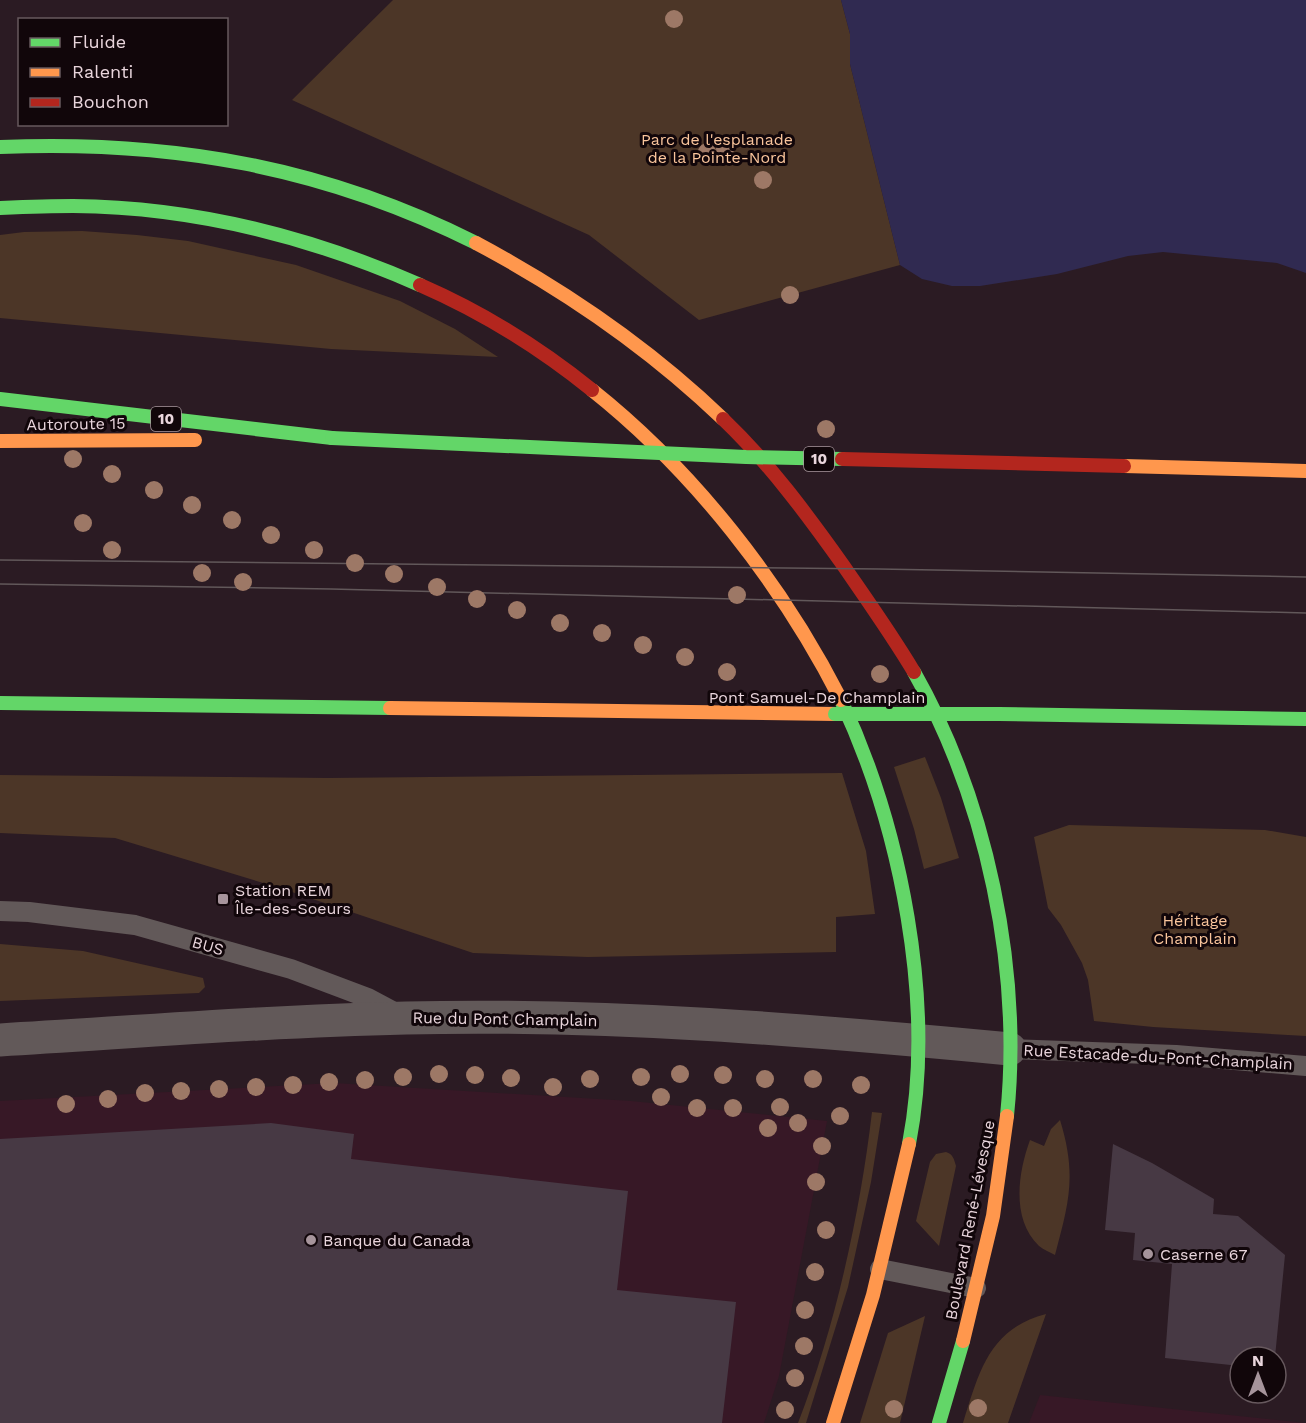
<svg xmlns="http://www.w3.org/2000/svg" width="1306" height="1423" viewBox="0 0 1306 1423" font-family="'Work Sans',sans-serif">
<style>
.built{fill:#371826}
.green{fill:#4c3627}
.water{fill:#302a51}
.building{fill:#473944}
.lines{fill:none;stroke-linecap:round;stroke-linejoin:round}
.lane{stroke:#625959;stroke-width:20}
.street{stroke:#625959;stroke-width:33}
.fast{stroke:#63d668;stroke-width:14}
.slow{stroke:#ff974d;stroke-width:14}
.jam{stroke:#b3261e;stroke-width:14}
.tram{stroke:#62585a;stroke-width:1.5}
.fast-bridge{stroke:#63d668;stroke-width:14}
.slow-bridge{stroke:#ff974d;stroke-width:14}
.jam-bridge{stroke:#b3261e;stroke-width:14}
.tree{fill:#9d7866}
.poi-dot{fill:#a6949b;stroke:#11060a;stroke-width:2}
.labels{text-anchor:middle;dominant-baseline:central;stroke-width:6;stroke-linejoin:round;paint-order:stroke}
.shield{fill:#11060a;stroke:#a8979d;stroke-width:1.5}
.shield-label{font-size:15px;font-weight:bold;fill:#e9d5dc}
.park-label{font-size:16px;fill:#fac59c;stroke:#11060a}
.street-label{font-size:16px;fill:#e9d5dc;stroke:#11060a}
.poi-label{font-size:16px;fill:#e9d5dc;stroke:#11060a;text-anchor:start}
</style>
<rect width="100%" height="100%" fill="#2b1b23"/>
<!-- built -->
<g class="built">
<path d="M334,1083l297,18 196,20 -48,255 -15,47h-764v-322z"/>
<path d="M1040,1395l266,28h-277z"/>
</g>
<!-- green -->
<g class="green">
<path d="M393,0h448l9,34v30l50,201 -201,55 -110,-85 -297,-135z"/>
<path d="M82,231l55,4 51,6 108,24 104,36 55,28 43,28 -167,-8 -331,-31v-83l24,-3z"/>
<path d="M925,757l16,41 18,60 -35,11 -10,-40 -20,-62z"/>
<path d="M842,773l24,78 9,63 -39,3v35l-248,5 -115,-4 -190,-64 -168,-51 -115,-5v-58l328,3z"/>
<path d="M1069,825l196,5 41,7v199l-153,-9 -59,-6 -6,-41 -6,-17 -21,-38 -13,-17 -14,-71z"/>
<path d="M0,944l83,7 120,27 2,9 -6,6 -199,8z"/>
<path d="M872,1112l10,1 -11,69 -23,105 -42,136h-8c37,-95 62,-209 74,-311z"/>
<path d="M1060,1120c17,55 9,82 -5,135 -5,-3 -11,-5 -16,-9 -28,-27 -21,-73 -9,-106l14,6 7,-17z"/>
<path d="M946,1152c7,2 8,7 10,14l-17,80 -23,-25 14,-59 6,-8z"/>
<path d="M1046,1314l-38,109h-45c16,-51 26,-94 83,-109z"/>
<path d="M925,1316l-25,107h-40l28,-90z"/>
</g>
<!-- water -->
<path class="water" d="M841,0h465v273l-29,-10 -114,-11 -35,4 -71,18 -77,12h-28l-30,-7 -22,-14 -50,-201v-30z"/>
<!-- building -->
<g class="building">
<path d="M271,1123l83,11 -3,25 277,32 -11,99 119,12 -14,121h-722v-284z"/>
<path d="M1113,1144l39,19 62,36 -1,15 25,2 47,39 -10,102h-35v9l-75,-8 7,-94 -39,-4 2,-27 -30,-3z"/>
</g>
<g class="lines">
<!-- lane -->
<g class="lane">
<path d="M0,911l29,1 106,13 156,44 77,29 30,16"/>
<path d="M1010,1049l166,6 130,11"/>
<path d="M880,1269l96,19"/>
</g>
<!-- street -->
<path class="street" d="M0,1040c135,-8 271,-19 406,-22 202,-5 404,12 604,31"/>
<!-- fast -->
<g class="fast">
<path d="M0,147c170,-7 322,19 476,96"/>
<path d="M0,208c24,-1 49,-2 73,-2 120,1 238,31 347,79"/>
<path d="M0,399l332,39"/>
<path d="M914,672c73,129 108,297 93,444"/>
<path d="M841,700c60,128 95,304 68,444"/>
<path d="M0,703l390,5"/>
<path d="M939,1423l24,-82"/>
</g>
<!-- slow -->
<g class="slow">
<path d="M476,243c90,48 174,106 247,176"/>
<path d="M592,390c102,81 190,194 249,310"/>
<path d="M0,441l195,-1"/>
<path d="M390,708l445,6"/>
<path d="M963,1341l30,-125 14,-100"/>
<path d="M833,1423l40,-128 36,-151"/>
</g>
<!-- jam -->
<g class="jam">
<path d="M420,285c62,27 120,63 172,105"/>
<path d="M723,419c46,44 83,94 120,146 24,35 49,70 71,107"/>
</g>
<!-- tram -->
<g class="tram">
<path d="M0,560l879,9 427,8"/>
<path d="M0,584l331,5 975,24"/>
</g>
<!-- fast-bridge -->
<g class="fast-bridge">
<path d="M332,438l414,19 96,2"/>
<path d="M835,714h164l307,5"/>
</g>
<!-- slow-bridge -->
<path class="slow-bridge" d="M1124,466l182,5"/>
<!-- jam-bridge -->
<path class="jam-bridge" d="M842,459l282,7"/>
</g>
<!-- trees -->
<g class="tree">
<circle cx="674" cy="19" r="9"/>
<circle cx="725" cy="149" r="9"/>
<circle cx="707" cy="152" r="9"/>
<circle cx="763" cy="180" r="9"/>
<circle cx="790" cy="295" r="9"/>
<circle cx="826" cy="429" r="9"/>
<circle cx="73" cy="459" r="9"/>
<circle cx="112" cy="474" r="9"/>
<circle cx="154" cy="490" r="9"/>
<circle cx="192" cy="505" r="9"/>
<circle cx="232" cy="520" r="9"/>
<circle cx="83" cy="523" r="9"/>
<circle cx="271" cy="535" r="9"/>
<circle cx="112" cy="550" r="9"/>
<circle cx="314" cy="550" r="9"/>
<circle cx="355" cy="563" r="9"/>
<circle cx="202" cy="573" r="9"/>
<circle cx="394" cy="574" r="9"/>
<circle cx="243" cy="582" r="9"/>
<circle cx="437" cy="587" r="9"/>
<circle cx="737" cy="595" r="9"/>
<circle cx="477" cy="599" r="9"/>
<circle cx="517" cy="610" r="9"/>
<circle cx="560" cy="623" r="9"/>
<circle cx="602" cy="633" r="9"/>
<circle cx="643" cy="645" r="9"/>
<circle cx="685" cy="657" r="9"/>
<circle cx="727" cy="672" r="9"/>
<circle cx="880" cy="674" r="9"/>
<circle cx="439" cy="1074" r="9"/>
<circle cx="680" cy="1074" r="9"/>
<circle cx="475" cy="1075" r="9"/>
<circle cx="723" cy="1075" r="9"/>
<circle cx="403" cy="1077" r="9"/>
<circle cx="641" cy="1077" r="9"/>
<circle cx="511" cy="1078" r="9"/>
<circle cx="590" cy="1079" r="9"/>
<circle cx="765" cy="1079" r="9"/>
<circle cx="813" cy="1079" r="9"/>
<circle cx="365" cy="1080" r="9"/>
<circle cx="329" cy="1082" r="9"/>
<circle cx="293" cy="1085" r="9"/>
<circle cx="861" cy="1085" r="9"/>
<circle cx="256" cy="1087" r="9"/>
<circle cx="553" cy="1087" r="9"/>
<circle cx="219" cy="1089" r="9"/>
<circle cx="181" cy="1091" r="9"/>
<circle cx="145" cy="1093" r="9"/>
<circle cx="661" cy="1097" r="9"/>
<circle cx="108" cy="1099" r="9"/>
<circle cx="66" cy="1104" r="9"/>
<circle cx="780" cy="1107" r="9"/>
<circle cx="697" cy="1108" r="9"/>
<circle cx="733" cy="1108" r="9"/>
<circle cx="840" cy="1116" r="9"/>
<circle cx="798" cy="1123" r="9"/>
<circle cx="768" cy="1128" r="9"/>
<circle cx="822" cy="1146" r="9"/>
<circle cx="816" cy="1182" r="9"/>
<circle cx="826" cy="1230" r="9"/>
<circle cx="815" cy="1272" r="9"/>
<circle cx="805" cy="1310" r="9"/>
<circle cx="804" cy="1346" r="9"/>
<circle cx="795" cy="1378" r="9"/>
<circle cx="978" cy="1408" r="9"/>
<circle cx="894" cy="1409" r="9"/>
<circle cx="785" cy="1410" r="9"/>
</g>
<!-- markers -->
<g class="poi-dot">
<rect x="217" y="893" width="12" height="12" rx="3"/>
<circle cx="311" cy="1240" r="6"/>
<circle cx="1148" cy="1254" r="6"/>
</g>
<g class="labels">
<!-- shield labels -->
<g class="shield">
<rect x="151" y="407" width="30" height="24" rx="4.5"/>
<rect x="804" y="447" width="30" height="24" rx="4.5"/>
</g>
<g class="shield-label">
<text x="166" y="419">10</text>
<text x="819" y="459">10</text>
</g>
<!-- park labels -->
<g class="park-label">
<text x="717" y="139">Parc de l'esplanade<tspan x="717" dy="18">de la Pointe-Nord</tspan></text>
<text x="1195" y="920">Héritage<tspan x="1195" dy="18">Champlain</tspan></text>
</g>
<!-- street labels -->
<g class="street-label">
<text transform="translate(76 424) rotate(-1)">Autoroute 15</text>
<text x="817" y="697">Pont Samuel-De Champlain</text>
<text transform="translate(208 946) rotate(16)">BUS</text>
<text transform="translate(505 1019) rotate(1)">Rue du Pont Champlain</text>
<text transform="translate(1158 1057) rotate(3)">Rue Estacade-du-Pont-Champlain</text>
<text transform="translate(970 1220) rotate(-79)">Boulevard René-Lévesque</text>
</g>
<!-- poi labels -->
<g class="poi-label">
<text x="235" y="890">Station REM<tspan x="235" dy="18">Île-des-Soeurs</tspan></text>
<text x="323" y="1240">Banque du Canada</text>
<text x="1160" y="1254">Caserne 67</text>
</g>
</g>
<!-- legend -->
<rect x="18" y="18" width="210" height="108" fill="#11060a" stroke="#67595e" stroke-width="1.5"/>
<rect x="30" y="38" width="30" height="9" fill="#63d668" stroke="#67595e" stroke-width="1.5"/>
<text x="72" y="48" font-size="18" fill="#e9d5dc">Fluide</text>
<rect x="30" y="68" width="30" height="9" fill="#ff974d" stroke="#67595e" stroke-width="1.5"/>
<text x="72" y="78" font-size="18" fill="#e9d5dc">Ralenti</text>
<rect x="30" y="98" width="30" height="9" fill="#b3261e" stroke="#67595e" stroke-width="1.5"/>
<text x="72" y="108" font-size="18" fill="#e9d5dc">Bouchon</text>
<!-- north arrow -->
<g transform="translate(1258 1375)"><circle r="28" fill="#11060a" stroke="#67595e" stroke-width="1.5"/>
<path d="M0-4.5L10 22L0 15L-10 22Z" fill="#a6949b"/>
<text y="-9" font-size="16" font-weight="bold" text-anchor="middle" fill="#e9d5dc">N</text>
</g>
</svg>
